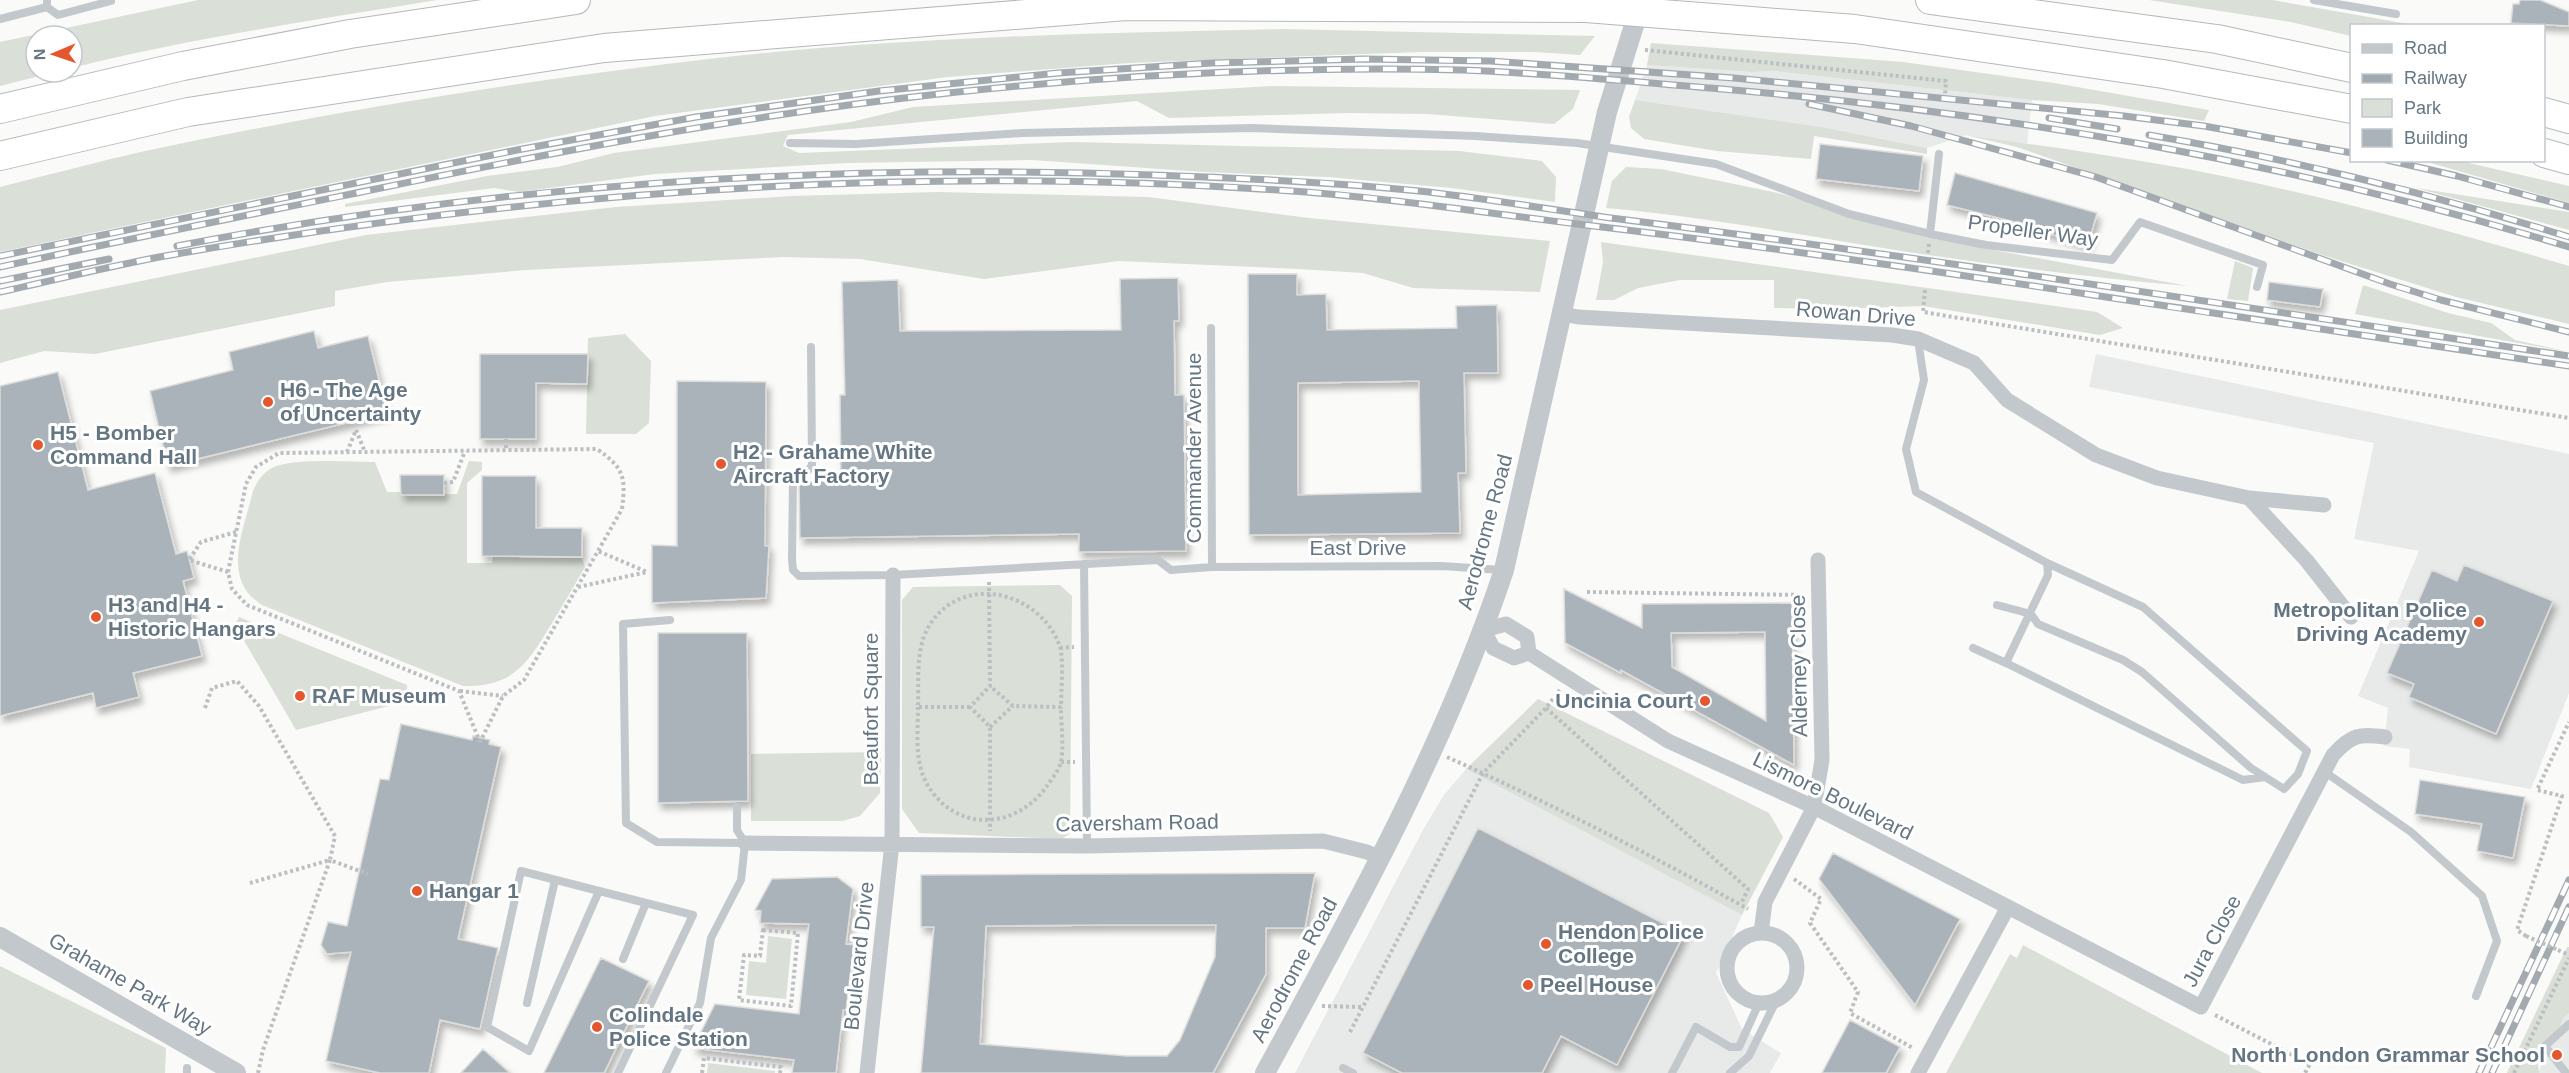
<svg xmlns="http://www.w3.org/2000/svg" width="2569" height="1073" font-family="Arial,sans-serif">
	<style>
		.built { fill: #e8e9e9 }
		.green { fill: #dadfd7 }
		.building { fill: #aab3b9; stroke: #dcdcda; stroke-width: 1.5; fill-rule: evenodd; filter: url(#shadow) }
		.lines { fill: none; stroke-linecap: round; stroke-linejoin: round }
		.motorway-casing { stroke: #b4b9bd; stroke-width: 30 }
		.path { stroke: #bbbfc2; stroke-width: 4; stroke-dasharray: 3 3; stroke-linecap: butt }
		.service { stroke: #c3c8cc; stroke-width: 8 }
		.minor { stroke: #c3c8cc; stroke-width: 15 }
		.tertiary { stroke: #c3c8cc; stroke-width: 20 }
		.motorway { stroke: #fff; stroke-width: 28 }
		.rail-casing { stroke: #a2aab0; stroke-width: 7 }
		.rail { stroke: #fff; stroke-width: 4.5; stroke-dasharray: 14; stroke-linecap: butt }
		.motorway-bridge-casing { stroke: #b4b9bd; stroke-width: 30; stroke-linecap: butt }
		.path-bridge { stroke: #bbbfc2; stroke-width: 4; stroke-dasharray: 3 3; stroke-linecap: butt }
		.motorway-bridge { stroke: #fff; stroke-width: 28 }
		.poi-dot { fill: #e4572e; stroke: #fff; stroke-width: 2 }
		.labels { text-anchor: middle; stroke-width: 6; stroke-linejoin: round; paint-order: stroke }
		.street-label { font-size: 21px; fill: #657683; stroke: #fff }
		.poi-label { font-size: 21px; font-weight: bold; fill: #657683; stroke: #fff; text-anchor: start }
	</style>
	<defs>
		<filter id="shadow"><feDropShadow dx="3.5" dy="6" stdDeviation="3" flood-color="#0004"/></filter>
	</defs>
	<rect width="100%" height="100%" fill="#fafaf8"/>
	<!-- built -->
	<path class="built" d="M1647 65 1752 72 1774 71 2032 100 2027 144 1966 135 1927 148 1822 127 1635 100Z
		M2096 354 2569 454V693L2531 789 2409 767 2410 749 2384 746 2388 708 2358 696 2419 551 2354 539 2374 443 2089 387Z
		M1466 769 1742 915 1716 973 1742 1029 1781 1053 1770 1073H1295L1424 828 1444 795Z
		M2569 1005V1073H2538L2553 1037Z"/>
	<!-- green -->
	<path class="green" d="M198 0H437C315 20 192 38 72 68V36H36V72H55L0 86V42Z
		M2149 0H2272L2414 25 2352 26 2351 36 2291 22Z
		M1282 29 1595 36 1580 55 1535 52H1421L1310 56 1129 63 948 77 655 116 0 252V187C48 175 97 162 145 151 334 111 525 80 717 58 904 37 1093 33 1282 29Z
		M1651 43 1903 62 2054 83 2209 110 2204 121 2098 104 2032 100 1774 71 1752 72 1647 65Z
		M1272 86 1580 90 1573 109 1554 124 1427 114 1347 113 1169 118 1137 101 788 135 783 146 799 153 1072 142 1459 151 1542 161 1556 177 1555 202 1452 188 1328 177 1204 172 1032 160 847 163 655 174 519 192 494 188 345 207V204L487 176 557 167 614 153 851 122 913 107Z
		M1635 100 1822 127 1927 148V154L1814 136 1811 159 1717 151 1644 139 1631 128 1629 117Z
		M1965 135C2030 144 2095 153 2159 164 2297 188 2434 226 2569 266V324L2456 297 2325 256 2017 147Z
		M2424 161H2460L2569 186V203Z
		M1626 167 1661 169 1778 193 1924 237 2188 286C2094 278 2001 266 1908 252 1807 236 1708 217 1606 208L1612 181Z
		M2416 188 2569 212V230Z
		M938 192 1148 197 1309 218 1550 241 1540 292 1413 288 1363 273 1299 269 1119 261 984 279 860 259 784 257 526 270 387 282 335 291V306L95 354 44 351 0 363V310L366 235 616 207 792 196Z
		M1601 242 2097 312 2123 328 2100 335 1923 306 1834 309 1774 308V280H1680L1638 288 1614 300H1596L1603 262Z
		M2235 261 2253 268 2248 301 2227 299Z
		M2363 285 2448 313 2491 323 2515 340 2569 352 2355 314Z
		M625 334 651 361 649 423 636 434H586L588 338Z
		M469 461 482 462V470L467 483V563H492L493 557 582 558 585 567C574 586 563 605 552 623 528 663 514 687 463 686L262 605C220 579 244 530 253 491 257 482 262 474 270 469 290 457 350 462 375 462L387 492H400L401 495 457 494Z
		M1060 585 1072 596 1070 833 1062 839 919 833 902 809V600L913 587Z
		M239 617 407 685 408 701 296 730 235 625Z
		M1538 699 1769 813 1783 837 1742 915 1466 769Z
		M881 752 880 793 860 816 842 821H751V754Z
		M768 936 792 939 786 999 746 995 749 961 766 963Z
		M2023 945 2262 1073H1946L2010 954 2017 958Z
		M2567 947H2569V1013L2563 1018 2556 1037 2538 1065 2539 1073H2507Z
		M0 966 166 1048 165 1073H0Z
		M708 1063 775 1071V1073H707Z"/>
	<!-- building -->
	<path class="building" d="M2520 0H2540L2569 12V26L2511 23 2513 4H2519Z
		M1820 144 1923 156 1919 191 1816 179Z
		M1955 173 2097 213 2088 245 2027 227V225L1947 205Z
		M1248 274H1297V295L1326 294 1327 330 1457 328 1456 306 1497 305 1498 373H1464L1466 473H1458L1460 533 1249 535ZM1419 381 1421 492 1298 495V383Z
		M1178 278 1179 321H1174L1175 395H1184L1186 551 1079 552V534L800 538 799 482 841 481 840 395H845L842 282 898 280 900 331 1121 330 1120 279Z
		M2269 282 2323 289 2320 307 2267 300Z
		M314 331 318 348 368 336 387 413 168 466 150 391 233 370 229 352Z
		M480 354H588L587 384 536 383V439H480Z
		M58 372 88 490 155 473 176 554 187 551 194 578 183 581 202 656 133 673 139 697 96 708 93 693 0 716V386Z
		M677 381 766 382 765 546H769L766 598 652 603V545L677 546Z
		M400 475H444V495H401Z
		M482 476H536V528H582V557L482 556Z
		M2464 565 2553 601 2496 734 2409 697 2414 684 2387 673 2432 570 2457 581Z
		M1564 589 1642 628V604L1792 603 1794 765 1621 670V673L1565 643ZM1765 632 1766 721 1672 667 1671 633Z
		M658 633H747L748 801 658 803Z
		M401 724 472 740 473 736 490 740 489 744 501 747 458 939 498 948 480 1029 440 1020 429 1073H380L326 1061 351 952 327 954 321 945 328 922 347 926 380 779 389 780Z
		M2420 780 2525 797 2513 858 2477 851 2482 824 2415 814Z
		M1478 828 1684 934 1617 1065 1561 1036 1542 1073H1402L1363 1053Z
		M1833 853 1960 919 1915 1005 1819 879Z
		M1315 873 1305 928H1266V974L1213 1073H921L934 927H921V875ZM1113 925H1216L1215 957 1180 1040 1167 1056H1127L980 1044 986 926Z
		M837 877 853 889 846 944 854 945 846 1010H843L836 1073H792L794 1060 693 1048 715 1004 799 1014 809 924 760 923 761 911 755 910 772 879Z
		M601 958 649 981 604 1073H544Z
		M1850 1020 1900 1047 1886 1073H1822Z
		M483 1049 510 1073H461Z"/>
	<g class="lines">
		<!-- motorway casing -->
		<g class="motorway-casing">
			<path id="motorway" d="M1930 0 2217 39 2352 68
				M1726 19 1855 29 2163 74 2352 109
				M0 109 183 66 350 34 576 0
				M2544 112 2569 119
				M2544 153 2569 160
				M0 156 188 112 604 48 1126 6 1586 8"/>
		</g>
		<!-- path -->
		<path class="path" d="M1645 50 1946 81 1945 95
			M1928 253 1929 244
			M1925 290 1923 312 2569 418
			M356 430 365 452
			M506 439V450
			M347 452 356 430
			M444 483 453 482 465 451
			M236 532 201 542 189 560 228 572 232 589 247 605 459 691 480 742
			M228 572 246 484 256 467 279 453 597 449C624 468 626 477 622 509L524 680 503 696 480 742
			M989 582 990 686 970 707 990 727V831
			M578 587 647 572 598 551
			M1587 592 1803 595
			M1060 648 1074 647
			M460 691 503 696
			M918 707C918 732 914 761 927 784 955 833 1016 830 1047 786 1052 779 1059 770 1061 762 1064 745 1061 724 1061 707
			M970 707H918C919 681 915 649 929 626 962 572 1041 591 1060 647 1064 661 1061 691 1061 707L1013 706 990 686
			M205 708 212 688 237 681 259 706 335 836 330 860 250 883
			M1546 708 1748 889 1741 904
			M990 727 1013 706
			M1447 757C1549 803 1650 854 1748 909
			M1061 762H1075
			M1794 879 1821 899 1810 923 1858 992 1850 1013 1913 1048
			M763 930 798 933 791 1006 739 1000 744 955 760 956Z
			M2526 936 2517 930 2562 796 2537 790 2569 722
			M2558 950 2569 955
			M1322 1006 1363 1007
			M2215 1015 2310 1064 2305 1073
			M1350 1032 1483 773 1546 708 1560 690
			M258 1073 263 1050 330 860 368 874
			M702 1073 704 1058 781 1067 780 1073
			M2514 1073 2569 958"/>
		<!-- service -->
		<path class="service" d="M2314 0 2396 14
			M47 7 58 15 111 1
			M0 19 47 7V0
			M790 143 856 144 1022 133 1252 128 1475 136 1577 143 1716 164 1849 214 1930 234 1986 245 2112 260 2140 222 2263 265 2257 287
			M1930 234 1939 154
			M1211 328 1212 567
			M1918 340 1924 380 1906 449 1916 492 2047 563 2048 575 2006 663 2243 780 2265 777
			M811 347 812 465 808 471 799 473 793 479 792 559 793 570 799 576 893 575 1158 560 1171 570 1212 567 1442 566 1502 570
			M1084 564 1087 846
			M1997 605 2031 614 2038 624 2123 660 2142 672 2251 768 2284 789 2298 774 2307 751 2143 607 2047 563
			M670 620 623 624 626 823 657 842 745 843
			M1973 648 2006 663
			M2325 772 2411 832 2482 896 2497 941 2476 996
			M599 891 529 1051 487 1027 521 871 693 915 618 1073
			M623 959 646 903
			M527 1003 555 880
			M187 1068V1073
			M1343 1068 1353 1073
			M666 1073 700 1003 711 938 741 880 745 843 737 830V807
			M1672 1073 1696 1027 1730 1047H1739L1759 1003
			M1730 1073 1749 1056 1777 999
			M2566 1073 2545 1046 2569 1024"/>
		<!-- minor -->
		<path class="minor" d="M1562 314 1578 317 1892 335 1918 339 1974 363 2007 400 2096 455 2157 478 2249 498 2324 505
			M2249 498 2307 561 2351 617
			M1529 653 1527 637 1506 624 1484 630 1493 648 1514 658 1529 653 1668 741 1814 807 2008 907 1918 1073
			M745 843 1087 846 1323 841 1367 852 1380 858
			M2008 907 2201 1007 2333 755C2352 734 2359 734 2385 737
			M1761 933 1765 902 1814 807 1822 760 1818 560
			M1727 968a35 35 0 1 1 70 0a35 35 0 1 1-70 0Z
			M867 1073 892 843 893 575"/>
		<!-- tertiary -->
		<path class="tertiary" d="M0 937 236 1073
			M1265 1073C1354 910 1445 747 1504 570L1607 112 1641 3"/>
		<!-- motorway -->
		<use href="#motorway" class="motorway"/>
		<!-- rail casing -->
		<g class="rail-casing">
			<path id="rail" d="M1809 104 1911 126 2096 177 2390 284 2441 300 2569 332
				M2049 118 2117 129
				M2149 135C2291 159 2432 194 2569 237
				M2387 160 2457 176 2569 207
				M177 246C496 184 829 163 1153 175 1241 178 1331 182 1419 191 1483 198 1547 209 1611 218 1931 258 2250 308 2569 356
				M0 256 517 150 696 117 879 91 968 82 1058 73 1212 63 1364 59 1490 61 1734 78 2124 116 2204 126 2352 153
				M0 267C124 240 248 215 371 190 559 151 748 115 939 94 1112 75 1287 66 1461 70 1548 73 1635 82 1722 89 2013 114 2290 162 2569 247
				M0 281 109 259
				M0 292C55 280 110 266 165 256 541 190 925 164 1306 192 1397 199 1486 213 1577 224 1754 245 1930 270 2106 297 2260 321 2415 342 2569 366
				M2479 1073 2569 880
				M2492 1073 2569 907"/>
		</g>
		<!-- rail -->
		<use href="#rail" class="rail"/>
		<!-- motorway-bridge casing -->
		<g class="motorway-bridge-casing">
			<path id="motorway-bridge" d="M1586 8 1726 19"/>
		</g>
		<!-- path-bridge -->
		<path class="path-bridge" d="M2526 936 2558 950"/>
		<!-- motorway-bridge -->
		<use href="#motorway-bridge" class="motorway-bridge"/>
	</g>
	<!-- markers -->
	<g class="poi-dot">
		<circle cx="268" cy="402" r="6"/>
		<circle cx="38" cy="445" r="6"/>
		<circle cx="721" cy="464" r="6"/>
		<circle cx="96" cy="617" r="6"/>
		<circle cx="2479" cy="622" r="6"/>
		<circle cx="300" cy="696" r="6"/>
		<circle cx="1705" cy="701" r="6"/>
		<circle cx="417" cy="891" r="6"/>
		<circle cx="1546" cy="944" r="6"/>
		<circle cx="1528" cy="985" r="6"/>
		<circle cx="597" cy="1027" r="6"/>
		<circle cx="2557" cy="1055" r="6"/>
	</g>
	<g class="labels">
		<!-- street labels -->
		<g class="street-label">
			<text transform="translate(2033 231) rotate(8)" y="7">Propeller Way</text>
			<text transform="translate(1856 314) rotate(5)" y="7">Rowan Drive</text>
			<text transform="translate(1194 448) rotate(-90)" y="7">Commander Avenue</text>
			<text transform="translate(1485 532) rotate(-75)" y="7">Aerodrome Road</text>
			<text x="1358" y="555">East Drive</text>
			<text transform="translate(1799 666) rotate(-91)" y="7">Alderney Close</text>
			<text transform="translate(871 709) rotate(-90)" y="7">Beaufort Square</text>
			<text transform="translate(1833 796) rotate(26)" y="7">Lismore Boulevard</text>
			<text transform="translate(1137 823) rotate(-1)" y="7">Caversham Road</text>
			<text transform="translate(2212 941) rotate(-62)" y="7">Jura Close</text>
			<text transform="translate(859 956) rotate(-84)" y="7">Boulevard Drive</text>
			<text transform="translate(1294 970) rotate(-62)" y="7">Aerodrome Road</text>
			<text transform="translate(130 984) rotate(30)" y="7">Grahame Park Way</text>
		</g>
		<!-- poi labels -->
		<g class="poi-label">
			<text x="280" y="397">H6 - The Age<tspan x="280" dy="24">of Uncertainty</tspan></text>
			<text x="50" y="440">H5 - Bomber<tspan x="50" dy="24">Command Hall</tspan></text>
			<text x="733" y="459">H2 - Grahame White<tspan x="733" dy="24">Aircraft Factory</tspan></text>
			<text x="108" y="612">H3 and H4 -<tspan x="108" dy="24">Historic Hangars</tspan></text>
			<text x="2467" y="617" text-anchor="end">Metropolitan Police<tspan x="2467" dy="24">Driving Academy</tspan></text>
			<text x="312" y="703">RAF Museum</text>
			<text x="1693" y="708" text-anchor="end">Uncinia Court</text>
			<text x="429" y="898">Hangar 1</text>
			<text x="1558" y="939">Hendon Police<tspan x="1558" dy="24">College</tspan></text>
			<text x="1540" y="992">Peel House</text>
			<text x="609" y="1022">Colindale<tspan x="609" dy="24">Police Station</tspan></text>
			<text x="2545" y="1062" text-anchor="end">North London Grammar School</text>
		</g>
	</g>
	<!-- legend -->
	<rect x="2350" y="24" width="195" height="138" fill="#ffffff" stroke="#c1c8cd" stroke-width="1.5"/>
	<rect x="2362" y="44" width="30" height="9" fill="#c3c8cc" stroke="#c1c8cd" stroke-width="1.5"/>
	<text x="2404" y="54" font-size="18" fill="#657683">Road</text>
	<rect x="2362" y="74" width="30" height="9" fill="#a2aab0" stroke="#c1c8cd" stroke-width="1.5"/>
	<text x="2404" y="84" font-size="18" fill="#657683">Railway</text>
	<rect x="2362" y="99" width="30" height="18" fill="#dadfd7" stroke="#c1c8cd" stroke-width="1.5"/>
	<text x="2404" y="114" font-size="18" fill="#657683">Park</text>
	<rect x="2362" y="129" width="30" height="18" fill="#aab3b9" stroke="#c1c8cd" stroke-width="1.5"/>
	<text x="2404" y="144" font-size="18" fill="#657683">Building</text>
	<!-- north arrow -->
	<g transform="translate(54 54) rotate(268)"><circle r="28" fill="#ffffff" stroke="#c1c8cd" stroke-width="1.5"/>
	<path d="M0-4.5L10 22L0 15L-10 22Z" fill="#e4572e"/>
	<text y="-9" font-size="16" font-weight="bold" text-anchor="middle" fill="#657683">N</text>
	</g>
</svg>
